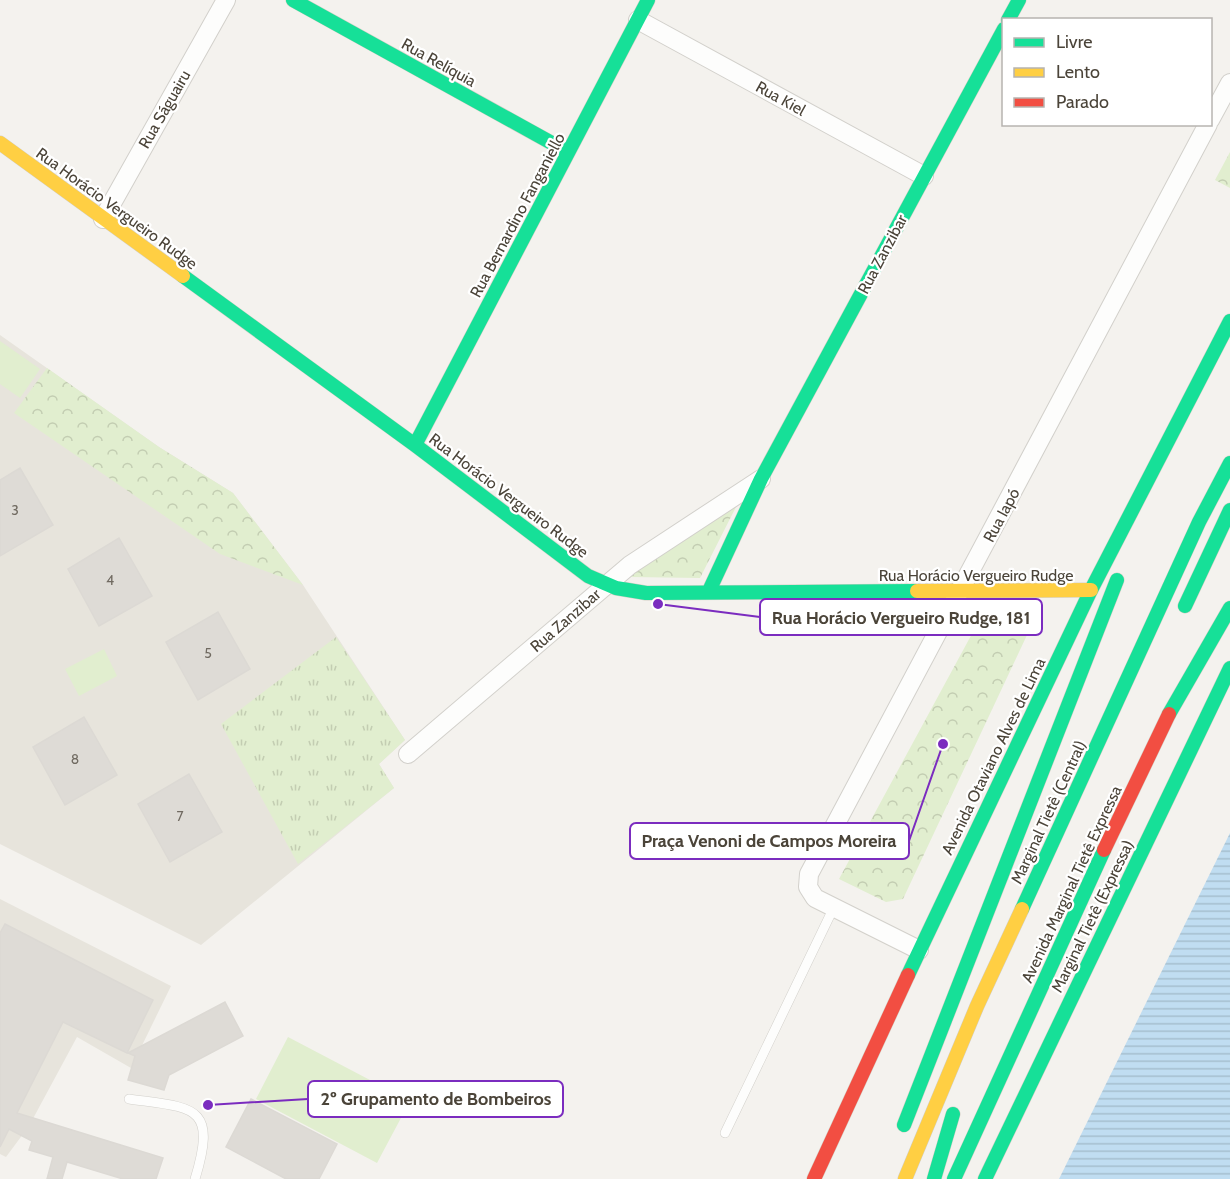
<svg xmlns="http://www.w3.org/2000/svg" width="1230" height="1179" font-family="Cabin,sans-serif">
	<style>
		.residential { fill: #e7e4dc }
		.grass { fill: url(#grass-tufts) }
		.park { fill: url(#park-crowns) }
		.garden { fill: #e1eecf }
		.water { fill: url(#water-rules) }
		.building { fill: #dedbd6; stroke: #dcd9d4; stroke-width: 1.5 }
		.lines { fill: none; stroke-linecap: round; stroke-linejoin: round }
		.lane-casing { stroke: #d2d0cb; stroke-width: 10 }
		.street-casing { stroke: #d2d0cb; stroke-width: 20 }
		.fast-casing { stroke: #d3cfc5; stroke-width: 15 }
		.slow-casing { stroke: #d3cfc5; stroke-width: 15 }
		.jam-casing { stroke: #d3cfc5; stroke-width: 15 }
		.lane { stroke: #fdfdfc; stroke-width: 9 }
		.street { stroke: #fdfdfc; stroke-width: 18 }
		.fast { stroke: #16e098; stroke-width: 14 }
		.slow { stroke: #ffcf43; stroke-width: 14 }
		.jam { stroke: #f24e42; stroke-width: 14 }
		.labels { text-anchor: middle; stroke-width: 4.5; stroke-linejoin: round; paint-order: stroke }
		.number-label { font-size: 14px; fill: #706a61 }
		.street-label { font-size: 16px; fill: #4b4439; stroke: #fff }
		.leader { fill: none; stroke: #7b2cbf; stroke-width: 2 }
		.callout-dot { fill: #7b2cbf; stroke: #fff; stroke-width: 2 }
		.callout { fill: #fff; stroke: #7b2cbf; stroke-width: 2 }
		.callout-label { font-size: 18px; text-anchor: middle; font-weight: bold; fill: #4b4439 }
	</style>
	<defs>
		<pattern id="grass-tufts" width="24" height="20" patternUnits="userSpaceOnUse" patternTransform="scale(1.5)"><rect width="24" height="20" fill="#e1eecf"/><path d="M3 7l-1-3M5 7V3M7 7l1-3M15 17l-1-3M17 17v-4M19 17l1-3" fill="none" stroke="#c3cdb2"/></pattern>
		<pattern id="park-crowns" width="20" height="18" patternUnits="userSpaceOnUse" patternTransform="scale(1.5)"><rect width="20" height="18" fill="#e1eecf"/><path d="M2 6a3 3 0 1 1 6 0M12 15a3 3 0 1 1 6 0" fill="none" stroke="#c3cdb2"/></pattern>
		<pattern id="water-rules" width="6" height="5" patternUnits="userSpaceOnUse" patternTransform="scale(1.5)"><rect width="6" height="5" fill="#c0ddf1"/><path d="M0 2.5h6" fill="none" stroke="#a6bfcf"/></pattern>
	</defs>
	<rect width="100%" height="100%" fill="#f4f2ee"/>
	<!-- residential -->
	<path class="residential" d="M0 335 159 447 233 493 303 585 405 740 379 764 394 788 201 945 0 844Z
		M0 899 171 986 131 1068 77 1037 29 1126 6 1157 0 1154Z"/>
	<!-- grass -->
	<path class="grass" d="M336 637 405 740 379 764 394 788 298 864 221 724Z"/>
	<!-- park -->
	<path class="park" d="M1230 152V188L1215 180Z
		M47 368 159 447 233 493 303 585 220 554 14 413Z
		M738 503 700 578 630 577 685 532Z
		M1035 618 903 899 886 902 839 879 980 619Z"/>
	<!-- garden -->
	<path class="garden" d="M0 341 40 369 20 398 0 384Z
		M104 649 117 676 79 696 65 669Z
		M288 1037 410 1101 377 1163 256 1099Z"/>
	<!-- water -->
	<path class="water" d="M1230 833V1179H1059Z"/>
	<!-- building -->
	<path class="building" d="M20 468 53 525 0 556V480Z
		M119 538 152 596 99 626 68 569Z
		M218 612 250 669 198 700 166 642Z
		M84 717 117 775 65 805 33 747Z
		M189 774 222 832 170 862 138 804Z
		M5 924 153 1000 127 1053 63 1022 17 1113 163 1158 156 1179H123L67 1162 62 1179H47L53 1157 29 1150 32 1141 9 1129 0 1147V933Z
		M225 1002 243 1036 169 1075 164 1090 128 1080 135 1056 128 1053Z
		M251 1099 337 1144 319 1179H286L226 1147Z"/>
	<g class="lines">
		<!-- lane casing -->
		<g class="lane-casing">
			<path id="lane" d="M129 1099C193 1108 218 1104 195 1179
				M725 1133 834 907"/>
		</g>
		<!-- street casing -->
		<g class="street-casing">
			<path id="street" d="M638 20 924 176
				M1210 120 1230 83
				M103 219 226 0
				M408 754 630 565 761 479
				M919 950 815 898 808 887 809 874 1208 124"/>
		</g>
		<!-- fast casing -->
		<g class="fast-casing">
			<path id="fast" d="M293 0 568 152
				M1008 20 1019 0
				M183 276 415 445 588 576 616 588 646 593 917 591
				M415 445 648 0
				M709 591 761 479 1004 29
				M1185 606 1230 510
				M1169 714 1230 608
				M1022 909 1199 522 1230 463
				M908 975 1091 590 1230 321
				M904 1125 1117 580
				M934 1179 953 1114
				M954 1179 1104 850
				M985 1179 1230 668"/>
		</g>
		<!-- slow casing -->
		<g class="slow-casing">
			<path id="slow" d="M0 143 183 276
				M917 591 1091 590
				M905 1179 977 1006 1022 909"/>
		</g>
		<!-- jam casing -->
		<g class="jam-casing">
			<path id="jam" d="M1104 850 1169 714
				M814 1179 908 975"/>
		</g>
		<!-- lane -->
		<use href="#lane" class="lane"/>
		<!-- street -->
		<use href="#street" class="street"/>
		<!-- fast -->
		<use href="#fast" class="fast"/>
		<!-- slow -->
		<use href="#slow" class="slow"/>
		<!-- jam -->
		<use href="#jam" class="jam"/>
	</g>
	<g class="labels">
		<!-- number labels -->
		<g class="number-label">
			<text x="15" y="515">3</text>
			<text x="110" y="585">4</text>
			<text x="208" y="658">5</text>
			<text x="75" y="764">8</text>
			<text x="180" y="821">7</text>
		</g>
		<!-- street labels -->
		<g class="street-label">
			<text transform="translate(439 62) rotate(29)" y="6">Rua Relíquia</text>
			<text transform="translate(781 98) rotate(29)" y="6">Rua Kiel</text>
			<text transform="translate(164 109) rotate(-60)" y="6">Rua Ságuairu</text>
			<text transform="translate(117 208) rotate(36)" y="6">Rua Horácio Vergueiro Rudge</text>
			<text transform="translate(517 215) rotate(-62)" y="6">Rua Bernardino Fanganiello</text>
			<text transform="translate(882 254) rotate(-62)" y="6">Rua Zanzibar</text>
			<text transform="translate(509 495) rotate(37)" y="6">Rua Horácio Vergueiro Rudge</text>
			<text transform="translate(1001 515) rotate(-62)" y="6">Rua Iapó</text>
			<text x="976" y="581">Rua Horácio Vergueiro Rudge</text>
			<text transform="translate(565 620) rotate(-41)" y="6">Rua Zanzibar</text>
			<text transform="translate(993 756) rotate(-64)" y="6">Avenida Otaviano Alves de Lima</text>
			<text transform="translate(1048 812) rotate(-65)" y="6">Marginal Tietê (Central)</text>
			<text transform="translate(1071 884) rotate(-65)" y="6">Avenida Marginal Tietê Expressa</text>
			<text transform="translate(1092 916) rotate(-64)" y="6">Marginal Tietê (Expressa)</text>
		</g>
	</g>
	<!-- callouts -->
	<path class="leader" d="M658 604L760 617M943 744L909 841M208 1105L308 1099"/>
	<g class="callout-dot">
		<circle cx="658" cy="604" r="6"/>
		<circle cx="943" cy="744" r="6"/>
		<circle cx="208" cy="1105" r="6"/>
	</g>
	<g class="callout">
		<rect x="760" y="599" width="282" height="36" rx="6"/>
		<rect x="630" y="823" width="279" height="36" rx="6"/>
		<rect x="308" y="1081" width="255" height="36" rx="6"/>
	</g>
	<g class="callout-label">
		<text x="901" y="624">Rua Horácio Vergueiro Rudge, 181</text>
		<text x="769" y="847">Praça Venoni de Campos Moreira</text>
		<text x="436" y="1105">2º Grupamento de Bombeiros</text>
	</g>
	<!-- legend -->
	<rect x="1002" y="18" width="210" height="108" fill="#ffffff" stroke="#b7b4b0" stroke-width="1.5"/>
	<rect x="1014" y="38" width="30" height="9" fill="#16e098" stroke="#b7b4b0" stroke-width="1.5"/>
	<text x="1056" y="48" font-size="18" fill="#4b4439">Livre</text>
	<rect x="1014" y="68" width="30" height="9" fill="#ffcf43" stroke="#b7b4b0" stroke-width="1.5"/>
	<text x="1056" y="78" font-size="18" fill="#4b4439">Lento</text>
	<rect x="1014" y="98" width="30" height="9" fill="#f24e42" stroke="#b7b4b0" stroke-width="1.5"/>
	<text x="1056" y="108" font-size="18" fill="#4b4439">Parado</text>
</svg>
